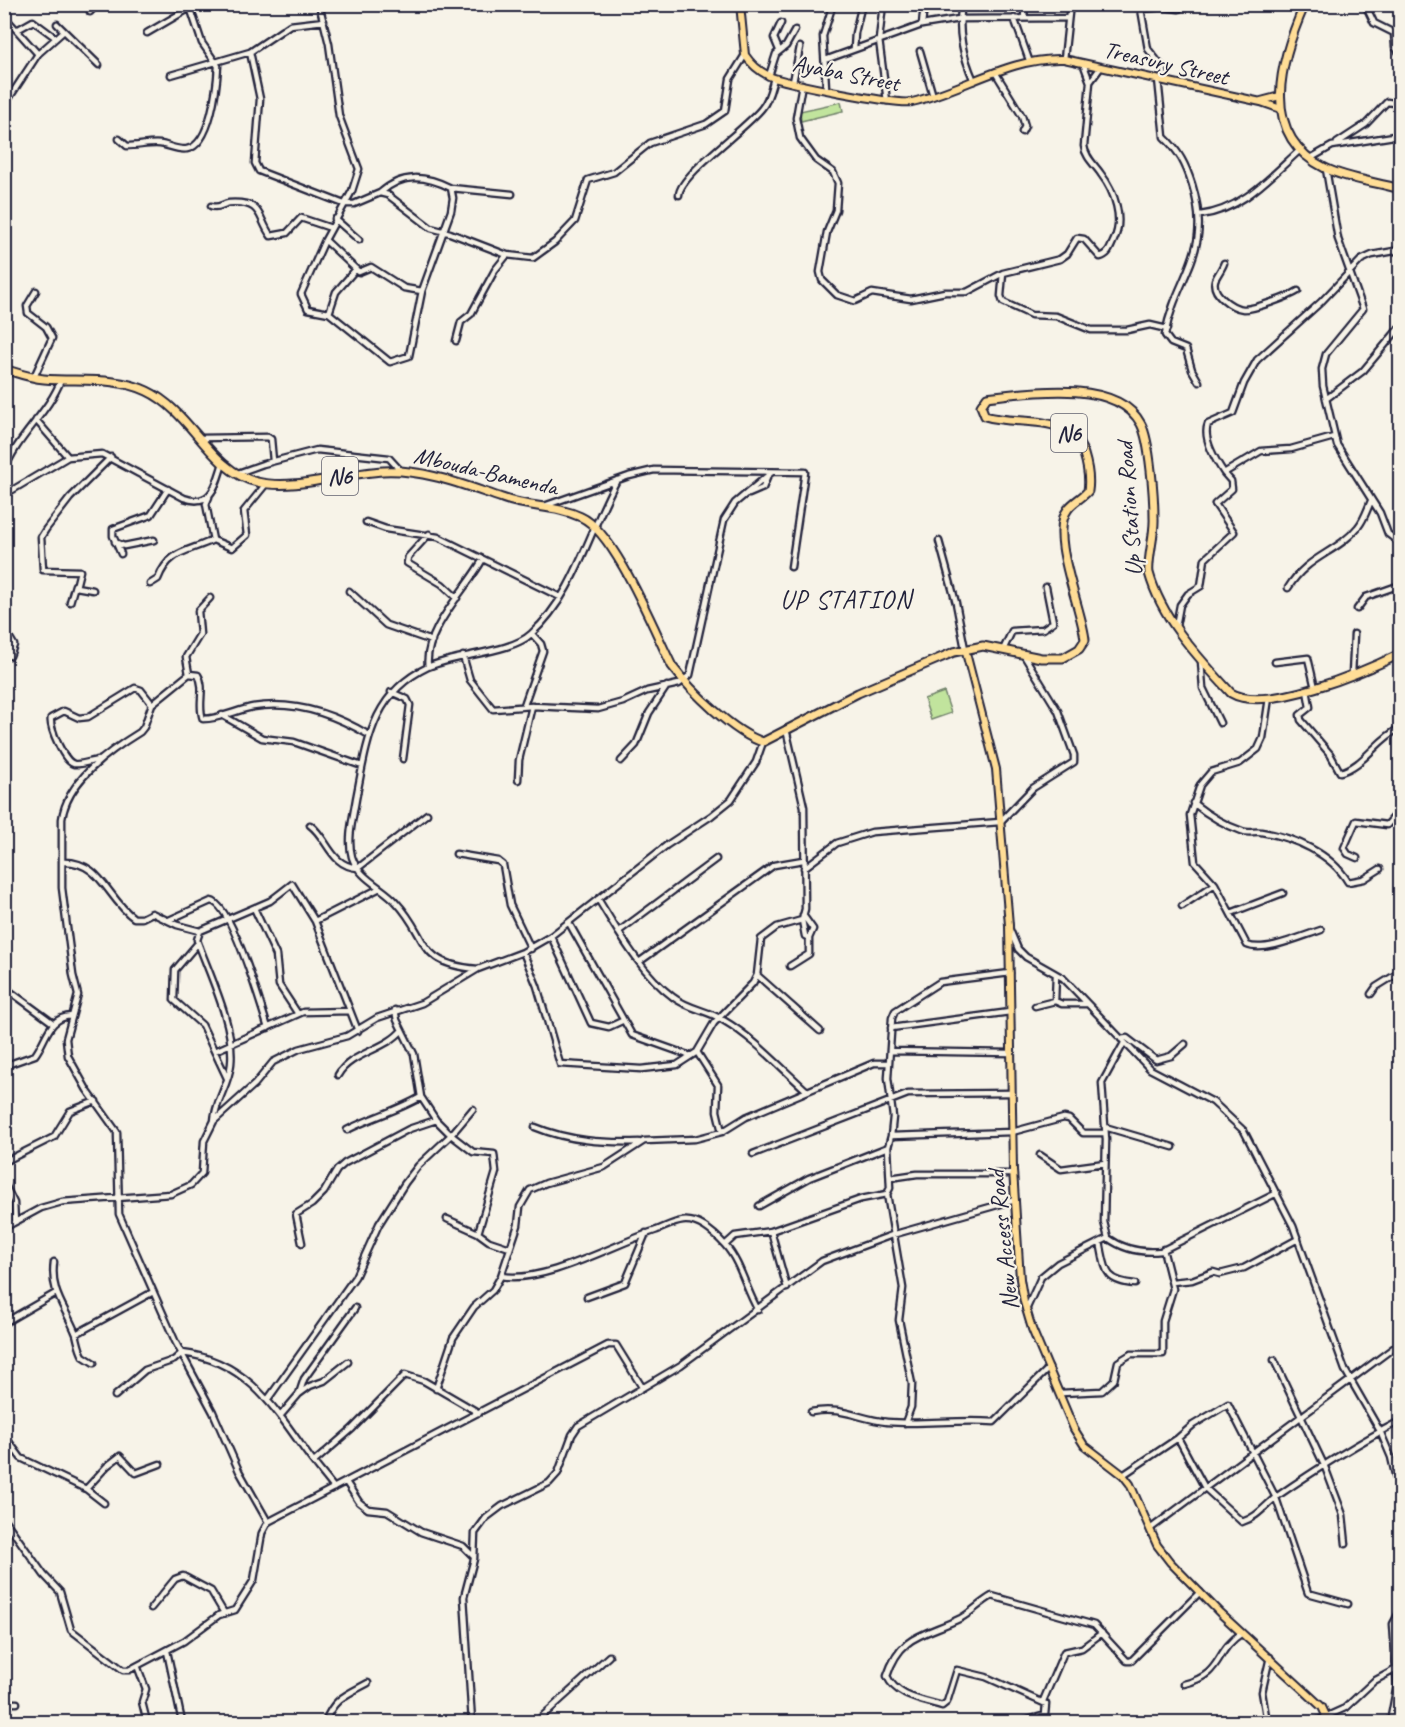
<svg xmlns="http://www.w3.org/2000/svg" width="1405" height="1727" font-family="Caveat,sans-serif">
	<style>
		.pitch { fill: #c1e49d; stroke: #72836c; stroke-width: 1.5 }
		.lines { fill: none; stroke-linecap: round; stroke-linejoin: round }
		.minor-casing { stroke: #22223b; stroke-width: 9 }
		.major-casing { stroke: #22223b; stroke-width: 10 }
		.highway-casing { stroke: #22223b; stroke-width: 11 }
		.minor { stroke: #f7f3e8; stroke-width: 4.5 }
		.major { stroke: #ffdd96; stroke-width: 6 }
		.highway { stroke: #ffdd96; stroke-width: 7 }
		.labels { text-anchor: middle; stroke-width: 4.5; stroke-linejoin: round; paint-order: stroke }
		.shield { fill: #f7f3e8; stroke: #62616f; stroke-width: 1.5 }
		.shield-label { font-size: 22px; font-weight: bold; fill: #22223b }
		.street-label { font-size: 24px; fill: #22223b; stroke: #f7f3e8 }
		.neighbourhood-label { font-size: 26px; letter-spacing: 1.5px; fill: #22223b; stroke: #f7f3e8 }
	</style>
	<rect width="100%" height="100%" fill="#f7f3e8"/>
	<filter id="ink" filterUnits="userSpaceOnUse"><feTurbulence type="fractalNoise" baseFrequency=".0167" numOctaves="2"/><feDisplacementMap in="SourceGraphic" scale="12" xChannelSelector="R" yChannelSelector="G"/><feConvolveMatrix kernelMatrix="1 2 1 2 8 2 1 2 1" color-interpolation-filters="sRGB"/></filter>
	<g filter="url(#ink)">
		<!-- pitch -->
		<path class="pitch" d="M841 102 843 111 801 121 800 111Z
			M944 692 951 713 931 720 924 699Z"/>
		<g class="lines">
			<!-- minor casing -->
			<g class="minor-casing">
				<path id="minor" d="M319 4 329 44 339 116 359 169 352 191 325 240 301 294 308 309 329 313 390 362 409 356 422 291 451 211 453 198 451 188C425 175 402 173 380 193
					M883 4 879 40 887 101
					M962 4C957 32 963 56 974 81
					M1128 4 1141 9 1148 49 1163 68 1166 81
					M1365 4 1374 23 1394 33 1395 47 1400 54
					M1164 7 1179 9
					M1141 9 1164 7 1165 4
					M90 12 97 4
					M4 16 38 54
					M1024 17 1025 4
					M1014 18 1029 60
					M57 24 99 65
					M922 25 924 4
					M17 30 33 21 56 38
					M147 33 190 8
					M854 49 855 33 862 4
					M779 50 774 38 781 23
					M920 51 933 96
					M250 52 260 99 255 163 259 171 344 204H354L380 193 388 195 431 228 450 233 507 255 533 258 555 242 575 221 588 180 614 172 650 143 706 124 725 111 730 79 745 55
					M1064 59 1070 4
					M825 60 922 25 959 19 1068 18
					M1083 63 1090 82
					M995 72 1022 116 1025 126 1022 132
					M171 75 250 52 290 25 324 21
					M769 76 776 54 786 46 795 30
					M1158 79 1164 137C1179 151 1186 165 1192 184 1214 254 1176 274 1165 335L1171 343 1186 349 1192 370 1199 382
					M793 82 800 47
					M802 84 796 118 800 138 816 160 833 172 838 183 836 210 827 232 820 272 822 280 837 295 855 301 872 293 911 299 945 292H967L1003 273 1060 259 1067 254 1077 238 1084 239 1100 257C1109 255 1110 248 1114 240 1124 219 1115 192 1101 174 1095 165 1085 157 1084 146L1090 82 1101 67
					M826 88 823 36 833 4
					M4 106 38 54 64 31
					M119 139 127 146C138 146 149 143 160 144 168 145 179 151 187 149 211 145 217 85 218 66L202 43 189 4
					M1337 143 1366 124 1387 102 1400 104
					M1311 158 1332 146 1400 135
					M1326 169 1338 239 1363 309 1326 354 1322 369 1323 386 1337 445 1380 513 1388 534 1400 543
					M451 188 512 194
					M679 195C679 175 747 128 762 108 769 100 771 88 774 78
					M211 206C218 209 222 204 229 203 264 201 257 217 271 236L287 233 301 218 331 228
					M1200 215C1242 210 1270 177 1300 150
					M335 219 359 240
					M325 240 359 272 371 267 404 288 422 291
					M1224 263C1222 269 1217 275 1215 280 1211 294 1232 308 1243 309 1252 310 1289 297 1298 291
					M1003 273 1001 296 1003 302 1031 315 1056 316 1091 330H1127L1150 325 1167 329
					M329 313 336 292 356 269
					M456 341 461 322 471 314 495 270 507 255
					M34 377 52 338 46 327 28 313 27 306 36 291
					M1326 399 1363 371 1400 327
					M36 420 68 457
					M1334 437 1291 449 1261 451 1224 473C1216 461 1202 438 1208 424L1233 413 1244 383 1257 360 1321 302 1361 260 1372 255 1400 250
					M201 438 268 437 271 439 273 461
					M4 472C16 437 48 414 61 380
					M238 473 263 464 317 450 389 458 400 470
					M749 494 763 488 767 478
					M4 495 68 457 102 454 184 498C212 508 216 485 223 463
					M544 506 629 476 654 470 805 472 791 567
					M366 522 386 529 438 537 560 597
					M429 534 408 557 407 563 442 584 457 598
					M213 540 232 548 247 535 244 511 266 484
					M939 541 956 603 965 649
					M115 542 124 546 154 540
					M121 554 113 536V529L151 515 168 489
					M150 584 158 579C169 550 188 552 213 540L206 504 209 497
					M4 585V600
					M1288 588C1308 555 1336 554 1358 527 1364 520 1367 510 1371 501
					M93 590 76 587 80 571 43 570 41 537 46 529 70 498 111 457
					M349 591 386 625 432 641
					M70 602 75 585
					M1357 609 1366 597 1400 585
					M1176 626 1180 605 1188 594 1201 586 1205 559 1234 532 1215 504 1232 489 1231 481 1224 473
					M4 628 14 645 10 656
					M1003 650 1012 631 1043 629 1053 622 1046 587
					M463 656 470 680 493 709 532 706
					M1201 661 1203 688 1220 723
					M1275 662 1308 658 1315 688
					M428 667C423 631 466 590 483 559
					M189 674 186 657 200 634 198 611 210 598
					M1352 674 1354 634
					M1307 690 1310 707 1300 715 1301 720 1330 754 1340 772C1363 767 1377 739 1400 728
					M391 692 407 699 410 705 403 759
					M1269 698 1263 738 1258 749 1240 763 1211 772 1200 785 1190 815 1195 862 1215 884 1247 945C1264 953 1302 936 1321 930
					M524 705 543 651 541 644 532 634
					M222 715 262 738 294 742 362 766
					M786 729 804 807 805 909 802 920 805 936 809 938 813 929 803 915
					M98 760C91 761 81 765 74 764 64 762 49 727 51 718L64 711 79 718 88 717 135 688 141 690 152 704
					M621 761 636 745 649 713 667 686
					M518 780 519 760 532 706 598 709 623 702 647 691 679 684 690 675 724 520 735 503 772 472
					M1193 803C1207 814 1224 825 1242 831 1248 834 1254 831 1261 832 1293 837 1331 853 1348 882L1364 879 1380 869
					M310 825C328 838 330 866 358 868L427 814
					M456 854 498 861 503 865 510 905 531 949
					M1357 858 1348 854 1344 848 1356 821 1387 825 1400 810
					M62 862C101 860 107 899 134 918H142L152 913 177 925 200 931
					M804 868 837 843 872 832 1000 822 1033 788 1074 762V755L1058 711 1023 654
					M598 899C619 933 641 973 673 997 688 1009 707 1010 723 1020 754 1038 780 1067 807 1091
					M1182 906 1215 884
					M254 908 276 955 279 985 298 1014
					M1231 913 1283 893
					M169 920 211 901C231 903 261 1006 268 1028
					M315 921 378 889
					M569 923 632 1035 691 1056
					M1010 930 1018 949 1026 957 1063 978 1150 1069 1213 1102 1244 1131 1293 1226 1345 1370 1380 1431 1391 1457 1400 1496
					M618 932 716 859
					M551 936 591 1023 609 1027 622 1021
					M198 943 175 970 174 1000 202 1025 227 1078
					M523 952 537 986 560 1064 641 1069 677 1065 697 1052 714 1023 753 983 757 975 761 939 777 927 802 920
					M639 962 774 865 803 860
					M790 966 809 954V938
					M478 969C415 964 430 938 396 902 383 887 359 879 352 857 347 839 353 818 356 799 367 744 371 694 428 667 456 654 511 653 531 634 575 595 589 530 617 480
					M1010 973 940 982 895 1011 892 1018 888 1078 893 1117 891 1136 1012 1132 1064 1118 1069 1119 1083 1133H1105
					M1056 974 1055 1001 1062 1004H1087
					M757 975 820 1031
					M4 987 53 1023
					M1371 994 1376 987 1400 972
					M1035 1006 1055 1001
					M891 1028 1010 1012
					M1121 1039 1127 1038 1156 1060 1171 1056 1185 1044
					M1124 1043 1102 1083 1106 1140 1104 1222 1108 1238C1123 1249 1142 1253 1161 1251L1277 1193
					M215 1051 303 1012 350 1011
					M890 1051 1010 1053
					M697 1052 718 1085 717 1111 722 1132
					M4 1066 35 1055C47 1039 48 1017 72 1016
					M338 1075C350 1053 386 1050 402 1030
					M473 1109 451 1135 473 1152 494 1154 496 1172 478 1233 489 1241 510 1248
					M214 1121C215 1101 229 1085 231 1064 235 1026 210 976 197 940L200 931 270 901 292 884 315 921 358 1031
					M535 1127C569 1141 603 1143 639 1142
					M1105 1127 1173 1147
					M347 1130C372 1117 397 1111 421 1097
					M753 1154 908 1094 1011 1093
					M1040 1155 1061 1169 1105 1163
					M4 1162 54 1137 70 1111 96 1101
					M890 1178 917 1174H1013
					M4 1183 14 1203 15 1222
					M887 1194 903 1288 899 1320 912 1384 911 1407 905 1423
					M759 1206 809 1178 888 1147
					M447 1219 478 1233
					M4 1228 41 1208 62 1202 171 1194 191 1185 202 1173 204 1141 214 1121 255 1084 273 1062 299 1049 347 1036 377 1018 422 1003 478 969 523 952 551 936 667 845 711 816 731 800 756 762 763 742
					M771 1231 787 1288
					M1100 1242C1106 1269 1103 1281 1135 1284
					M302 1243 296 1214 312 1204 324 1192 337 1170 345 1163 409 1129 436 1120
					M725 1245 735 1236 771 1231 861 1199 887 1194 890 1188 888 1147 891 1136
					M54 1262C50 1293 65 1306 76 1334 78 1341 79 1349 83 1356L94 1363
					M501 1276C545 1284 614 1244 657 1230 665 1227 674 1222 683 1221 699 1219 715 1234 725 1245 741 1263 746 1290 758 1310
					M1172 1282 1192 1280 1213 1272 1220 1274 1244 1268 1298 1239
					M587 1297 625 1283 646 1233
					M1026 1310 1041 1277 1058 1263 1108 1238
					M4 1323 56 1293
					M76 1334 153 1292
					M1274 1360 1325 1467 1343 1515 1346 1544
					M436 1389 453 1338 474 1307 493 1290 501 1276 518 1225 520 1207 530 1190 546 1183 604 1167 644 1141 695 1139 722 1132 746 1117 874 1063H889
					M1061 1393 1102 1391 1114 1380 1118 1362 1131 1354H1163V1321L1173 1289 1163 1249
					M299 1394 304 1379 355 1308
					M115 1396 145 1370 174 1360 182 1353C244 1360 273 1405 306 1452 315 1465 325 1476 334 1488
					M268 1399 355 1277 379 1224 405 1183 418 1166 451 1135 436 1120 421 1097 414 1054 397 1020 395 1010
					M811 1412C842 1406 858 1419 887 1422 923 1425 958 1419 994 1422L1049 1368
					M281 1415 299 1394 310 1386 324 1381 348 1362
					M4 1435 21 1458 86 1489 104 1503
					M1178 1438 1205 1488 1242 1522C1256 1518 1265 1506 1276 1497 1315 1470 1358 1443 1400 1421
					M314 1462 352 1429 405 1375 424 1381 479 1413
					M1123 1475 1178 1438 1193 1425 1228 1404 1276 1498 1308 1593 1348 1604
					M346 1482 359 1502 368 1509 387 1511 421 1532 463 1546 473 1556
					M86 1489 107 1466 120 1456 136 1473 160 1464
					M4 1519 44 1575 60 1592 71 1630 123 1670H129L184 1641 219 1615 235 1610 254 1580 262 1533 268 1522 608 1345H616L642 1387
					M268 1522 239 1471 213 1412 176 1343 119 1214 117 1132 87 1090 68 1056 66 1039 78 995 73 975 62 888V819C67 781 109 751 140 732L144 727 152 704 189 674 198 675C206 688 197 705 203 719 220 719 237 710 253 707 295 700 334 714 369 735
					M1150 1529 1400 1343
					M151 1608 175 1579 183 1576 211 1591 224 1613
					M167 1651 182 1722
					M138 1668 146 1689 142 1702 147 1722
					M1184 1684C1224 1674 1213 1652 1242 1633
					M1043 1701 1064 1652 1082 1648 1102 1633
					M4 1703H17
					M325 1722C334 1698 346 1695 368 1683
					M472 1722 464 1597 474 1559 475 1533 486 1518 502 1506 549 1483 558 1473 572 1435 578 1426 681 1365 822 1261 892 1235 1015 1200
					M536 1722 609 1656
					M1021 1722 1045 1715 1046 1704 986 1677 957 1670 947 1702 942 1706C923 1700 896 1697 887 1676 901 1633 925 1636 961 1618 972 1612 981 1602 992 1596L1094 1625 1127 1661H1131L1200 1592
					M1267 1722 1262 1692 1270 1657
					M1314 1722 1345 1708 1374 1681 1400 1667
					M1390 1722 1397 1685 1393 1624 1400 1611"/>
			</g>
			<!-- major casing -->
			<g class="major-casing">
				<path id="major" d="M740 4 745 55C751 64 759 71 769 76 784 83 897 105 912 102 964 90 1009 57 1064 59L1261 102 1281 109
					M1261 101 1280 96
					M965 649 996 769 1009 925 1013 1170 1020 1279 1024 1302 1032 1329 1074 1429 1084 1445 1123 1475 1130 1484 1157 1545 1170 1562 1220 1613 1322 1707 1329 1722"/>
			</g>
			<!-- highway casing -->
			<g class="highway-casing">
				<path id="highway" d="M1305 4C1281 58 1257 134 1325 168 1347 179 1376 182 1400 189
					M4 369C17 373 31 378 44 379 77 382 116 376 147 391 192 412 210 471 257 482 295 491 344 473 383 471 425 469 463 485 502 498 528 508 556 505 581 517 615 532 654 630 672 666 691 691 734 733 763 742L858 693 954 652 983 646 1041 658H1063L1079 649 1085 640C1083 611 1048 534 1068 509 1073 502 1082 498 1088 491 1090 478 1088 467 1084 454 1067 410 1020 427 985 416L981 406 987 397C1029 392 1117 378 1141 424 1150 441 1154 497 1154 518 1155 534 1147 561 1149 573 1162 620 1199 658 1231 693 1266 714 1365 671 1400 654"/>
			</g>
			<!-- minor -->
			<use href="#minor" class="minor"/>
			<!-- major -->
			<use href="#major" class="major"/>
			<!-- highway -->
			<use href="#highway" class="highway"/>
		</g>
	</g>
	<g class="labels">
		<!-- shield labels -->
		<g class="shield">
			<rect x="1051" y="414" width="36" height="38" rx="4.5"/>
			<rect x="322" y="457" width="36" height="38" rx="4.5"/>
		</g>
		<g class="shield-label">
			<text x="1069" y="441">N6</text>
			<text x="340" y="484">N6</text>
		</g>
		<!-- street labels -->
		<g class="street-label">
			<text transform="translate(1166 63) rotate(13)" y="8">Treasury Street</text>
			<text transform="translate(846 73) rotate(11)" y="8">Ayaba Street</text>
			<text transform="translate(486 471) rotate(13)" y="8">Mbouda-Bamenda</text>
			<text transform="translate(1129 509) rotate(-94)" y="8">Up Station Road</text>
			<text transform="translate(1003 1240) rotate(-96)" y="8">New Access Road</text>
		</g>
		<!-- neighbourhood labels -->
		<g class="neighbourhood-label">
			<text x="846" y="608">UP STATION</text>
		</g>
	</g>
	<!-- margin -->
	<rect width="1405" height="1727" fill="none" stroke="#f7f3e8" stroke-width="24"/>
	<rect x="12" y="12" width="1381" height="1703" fill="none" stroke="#22223b" stroke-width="2" filter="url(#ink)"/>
</svg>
